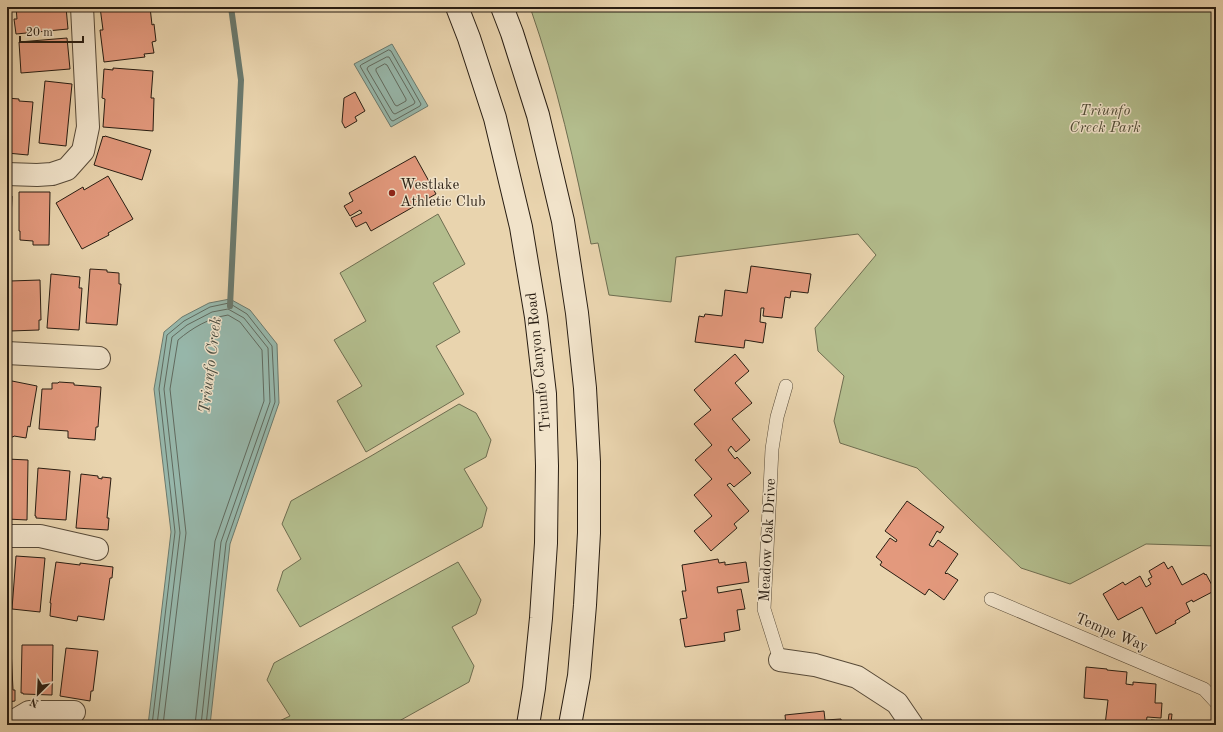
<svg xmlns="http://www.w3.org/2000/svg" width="1223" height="732" font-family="'Old Standard TT',serif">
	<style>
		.green { fill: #b3bd8d; stroke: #6e6d50 }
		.water { fill: #97b8ac; stroke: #6b7a6e }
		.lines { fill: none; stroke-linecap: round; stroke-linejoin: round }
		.shore { stroke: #606a5f; stroke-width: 1 }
		.stream { stroke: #6b7a6e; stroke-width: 6 }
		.building { fill: #e3997d; stroke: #281d12 }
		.lane-casing { stroke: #584b39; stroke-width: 14 }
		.street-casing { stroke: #584b39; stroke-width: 24 }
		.secondary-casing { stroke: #281d12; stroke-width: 24 }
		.lane { stroke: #f1e3ca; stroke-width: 13 }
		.street { stroke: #f1e3ca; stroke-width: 22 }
		.secondary { stroke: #f1e3ca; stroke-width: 22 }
		.poi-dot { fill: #8f2418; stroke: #f1e3ca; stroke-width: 1.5 }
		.labels { text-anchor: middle; stroke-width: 3; stroke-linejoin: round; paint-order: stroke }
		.park-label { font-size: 15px; font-style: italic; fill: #524d37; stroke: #f1e3ca }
		.poi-label { font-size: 15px; fill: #281d12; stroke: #f1e3ca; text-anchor: start }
		.street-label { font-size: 15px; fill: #281d12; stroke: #f1e3ca }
		.water-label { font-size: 16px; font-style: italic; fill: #494c40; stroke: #f1e3ca }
	</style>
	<rect width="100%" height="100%" fill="#e9d4ae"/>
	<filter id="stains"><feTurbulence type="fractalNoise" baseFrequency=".005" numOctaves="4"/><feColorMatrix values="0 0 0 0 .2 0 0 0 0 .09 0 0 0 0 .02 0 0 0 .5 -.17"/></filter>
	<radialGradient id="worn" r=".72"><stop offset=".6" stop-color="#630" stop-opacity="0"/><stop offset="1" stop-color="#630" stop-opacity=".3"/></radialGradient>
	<!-- green -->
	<path class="green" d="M530 7H1216V546L1146 544 1070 584 1021 568 917 468 840 443 834 421 844 376 818 351 815 328 876 255 858 234 676 257 671 302 609 295 598 243 591 244C575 164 557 84 530 7Z
		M438 214 465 264 433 283 460 332 436 346 464 394 366 452 337 401 362 386 334 340 366 321 340 273Z
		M459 404 476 413 491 440 486 457 464 469 487 508 482 527 300 627 277 590 283 571 301 559 282 524 291 501 371 456Z
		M458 562 481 600 476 614 452 627 474 666 469 682 392 725H271L290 716 267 680 274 663Z"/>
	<!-- water -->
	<path class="water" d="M392 44 428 106 391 127 354 64Z
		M230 299 250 310 277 344 279 403 230 544 210 725H148L171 532 154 389 164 332 182 317 209 303Z"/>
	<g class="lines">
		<!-- shore -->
		<path class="shore" d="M389 50 391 51 421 104 420 106 393 121 391 120 360 66 361 65Z
			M387 57H389L415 102 414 104 395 114 393 113 367 69 368 67Z
			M385 64 387 65 406 99V101L397 106 395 105 376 71V69Z
			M152 725 175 532 159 389 167 335 184 321 210 307 229 303 247 314 272 346 275 402 226 543 206 725
			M157 725 180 533 164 389 172 337 187 325 212 312 228 309 244 318 268 348 270 402 221 542 201 725
			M163 725 186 533 170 389 178 340C192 328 209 318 228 315L240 322 262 350 264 401 215 541 195 725"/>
		<!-- stream -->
		<path class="stream" d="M230 306 241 80 231 7"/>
	</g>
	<!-- building -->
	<path class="building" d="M16 7H66L68 29 16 34 14 19H17Z
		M100 7H150L152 25 154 24 156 41 152 42 154 53 144 54 145 57 104 62 100 30H103Z
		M67 38 70 69 21 73 19 42Z
		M113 68 153 71 151 98H154L153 131 103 127 105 99 102 98 104 69 113 70Z
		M45 81 72 84 66 146 39 143Z
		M355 92 365 111 355 117 357 121 345 128 342 122 344 98Z
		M7 98 19 99V101L33 102 28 155 7 153Z
		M103 136 104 137 105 136 151 150 142 180 94 165Z
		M415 156 436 194 371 231 366 222 356 227 351 218 362 213 360 210 350 216 344 206 353 201 349 193Z
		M108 176 133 219 108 233 109 235 82 249 56 203 83 187 84 190Z
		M19 192H50L49 245H33V241L20 240V231H19Z
		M7 196H12L10 244H7Z
		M7 265H9L10 281 40 280 41 320H39V330L10 331 9 328H7Z
		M751 266 811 274 808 293 791 291 790 298 785 297 782 318 763 316 764 308H761L760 322 766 323 763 343 745 340 744 348 695 342 699 316 704 317 705 314 722 316 725 290 747 293Z
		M90 269 107 270V272L119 273V284H121L117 325 86 323Z
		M51 274 80 277 79 288H82L79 330 47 328Z
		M735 354 749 371 735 383 752 403 732 419 750 440 736 452 731 446 728 450 735 459 737 457 751 473 734 487 730 483 727 485 749 511 734 524 737 528 711 551 694 531 712 516 694 495 712 479 695 460 712 445 694 424 711 410 694 390Z
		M7 380 37 386 30 427 28 426 26 438 14 436 13 437 7 436Z
		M59 382 74 383V385L101 387 98 427H96L95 440 68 438V431L39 429 42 389H52V383H58Z
		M7 459 28 460 27 520 7 519Z
		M38 468 70 471 66 520 36 518V516H35Z
		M81 474 98 476V478L102 479V477L111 478 107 518H109L108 530 76 528Z
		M907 501 944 527 940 533 937 531 929 545 933 547 938 540 958 554 945 573 946 574 947 573 958 580 944 600 929 589 925 595 880 565 882 562 876 557 890 538 896 542 897 540 885 531Z
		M16 556 45 558 40 612 12 609Z
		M718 559 719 563 725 562V565L746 562 749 582 717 587 718 593 741 589 745 609 737 610 740 630 724 633 725 641 685 647 680 619 687 618 682 591H686L682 565Z
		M56 562 80 565V563L113 567 112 578H110L104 620 78 616 77 621 50 616 51 603H50Z
		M1164 562 1168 569 1172 566 1182 585 1204 573 1205 575 1206 574 1214 589H1213L1214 591 1193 602 1192 600 1186 603 1190 612 1175 621 1176 623 1156 634 1142 607 1118 620 1103 594 1123 582 1125 585 1140 576 1146 587 1151 584 1148 579 1152 577 1149 571Z
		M22 645H53L52 695 23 694V693H21Z
		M7 648H11L13 690H15V701L7 702Z
		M66 648 98 651 93 691H91L90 701 60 696Z
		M1086 667 1107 669V670L1127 672 1126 684 1133 685V682L1156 684 1155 703H1162L1161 718 1147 717 1146 724 1150 725 1151 720 1168 722 1169 714H1172L1171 723 1174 724V725H1105L1108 700 1084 698Z
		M824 711 825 720 841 719 842 725H786L785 715Z"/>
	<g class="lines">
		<!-- lane casing -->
		<g class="lane-casing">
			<path id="lane" d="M991 599 1204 689 1216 702
				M780 660 764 609 772 449 777 417 786 386"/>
		</g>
		<!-- street casing -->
		<g class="street-casing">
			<path id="street" d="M7 174 37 175 52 174 67 169 83 151 88 127 82 7
				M7 353 99 358
				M7 536H40L97 549
				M780 660 815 665 857 677 897 703 912 725
				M7 725 29 712H74"/>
		</g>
		<!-- secondary casing -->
		<g class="secondary-casing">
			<path id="secondary" d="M457 7 469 38 495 118 521 227 536 317 545 394 547 466 546 543 541 618 534 688 528 725
				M502 7 512 33 538 115 563 221 577 313 585 388 589 462V533L585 605 579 676 570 725"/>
		</g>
		<!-- lane -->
		<use href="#lane" class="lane"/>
		<!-- street -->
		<use href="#street" class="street"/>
		<!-- secondary -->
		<use href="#secondary" class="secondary"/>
	</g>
	<!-- markers -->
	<circle class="poi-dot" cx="392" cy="193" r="4"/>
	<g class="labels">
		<!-- park labels -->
		<g class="park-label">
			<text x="1105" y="115">Triunfo<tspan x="1105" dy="17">Creek Park</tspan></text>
		</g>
		<!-- poi labels -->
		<g class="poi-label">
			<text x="400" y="189">Westlake<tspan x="400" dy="17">Athletic Club</tspan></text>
		</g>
		<!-- street labels -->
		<g class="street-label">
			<text transform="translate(538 362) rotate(-96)" y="5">Triunfo Canyon Road</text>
			<text transform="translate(767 540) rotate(-87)" y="5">Meadow Oak Drive</text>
			<text transform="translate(1112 632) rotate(23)" y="5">Tempe Way</text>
		</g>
		<!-- water labels -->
		<g class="water-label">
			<text transform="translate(209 365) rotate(-83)" y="6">Triunfo Creek</text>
		</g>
	</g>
	<!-- margin -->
	<rect width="1223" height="732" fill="none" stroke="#e9d4ae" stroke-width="24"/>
	<rect x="8" y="8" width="1207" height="716" fill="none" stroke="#281d12" stroke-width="2"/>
	<rect x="12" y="12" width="1199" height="708" fill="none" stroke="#281d12"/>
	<!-- north arrow -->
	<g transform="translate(38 694) rotate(204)" stroke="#f1e3ca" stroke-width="3" paint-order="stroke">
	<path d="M0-3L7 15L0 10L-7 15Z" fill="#281d12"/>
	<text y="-6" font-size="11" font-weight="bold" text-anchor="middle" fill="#281d12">N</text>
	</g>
	<!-- scale -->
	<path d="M20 36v6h63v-6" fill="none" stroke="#281d12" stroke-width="2"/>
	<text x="26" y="36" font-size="12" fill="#281d12" stroke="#f1e3ca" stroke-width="3" paint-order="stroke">20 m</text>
	<rect width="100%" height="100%" filter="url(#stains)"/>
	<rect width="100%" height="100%" fill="url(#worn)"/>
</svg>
